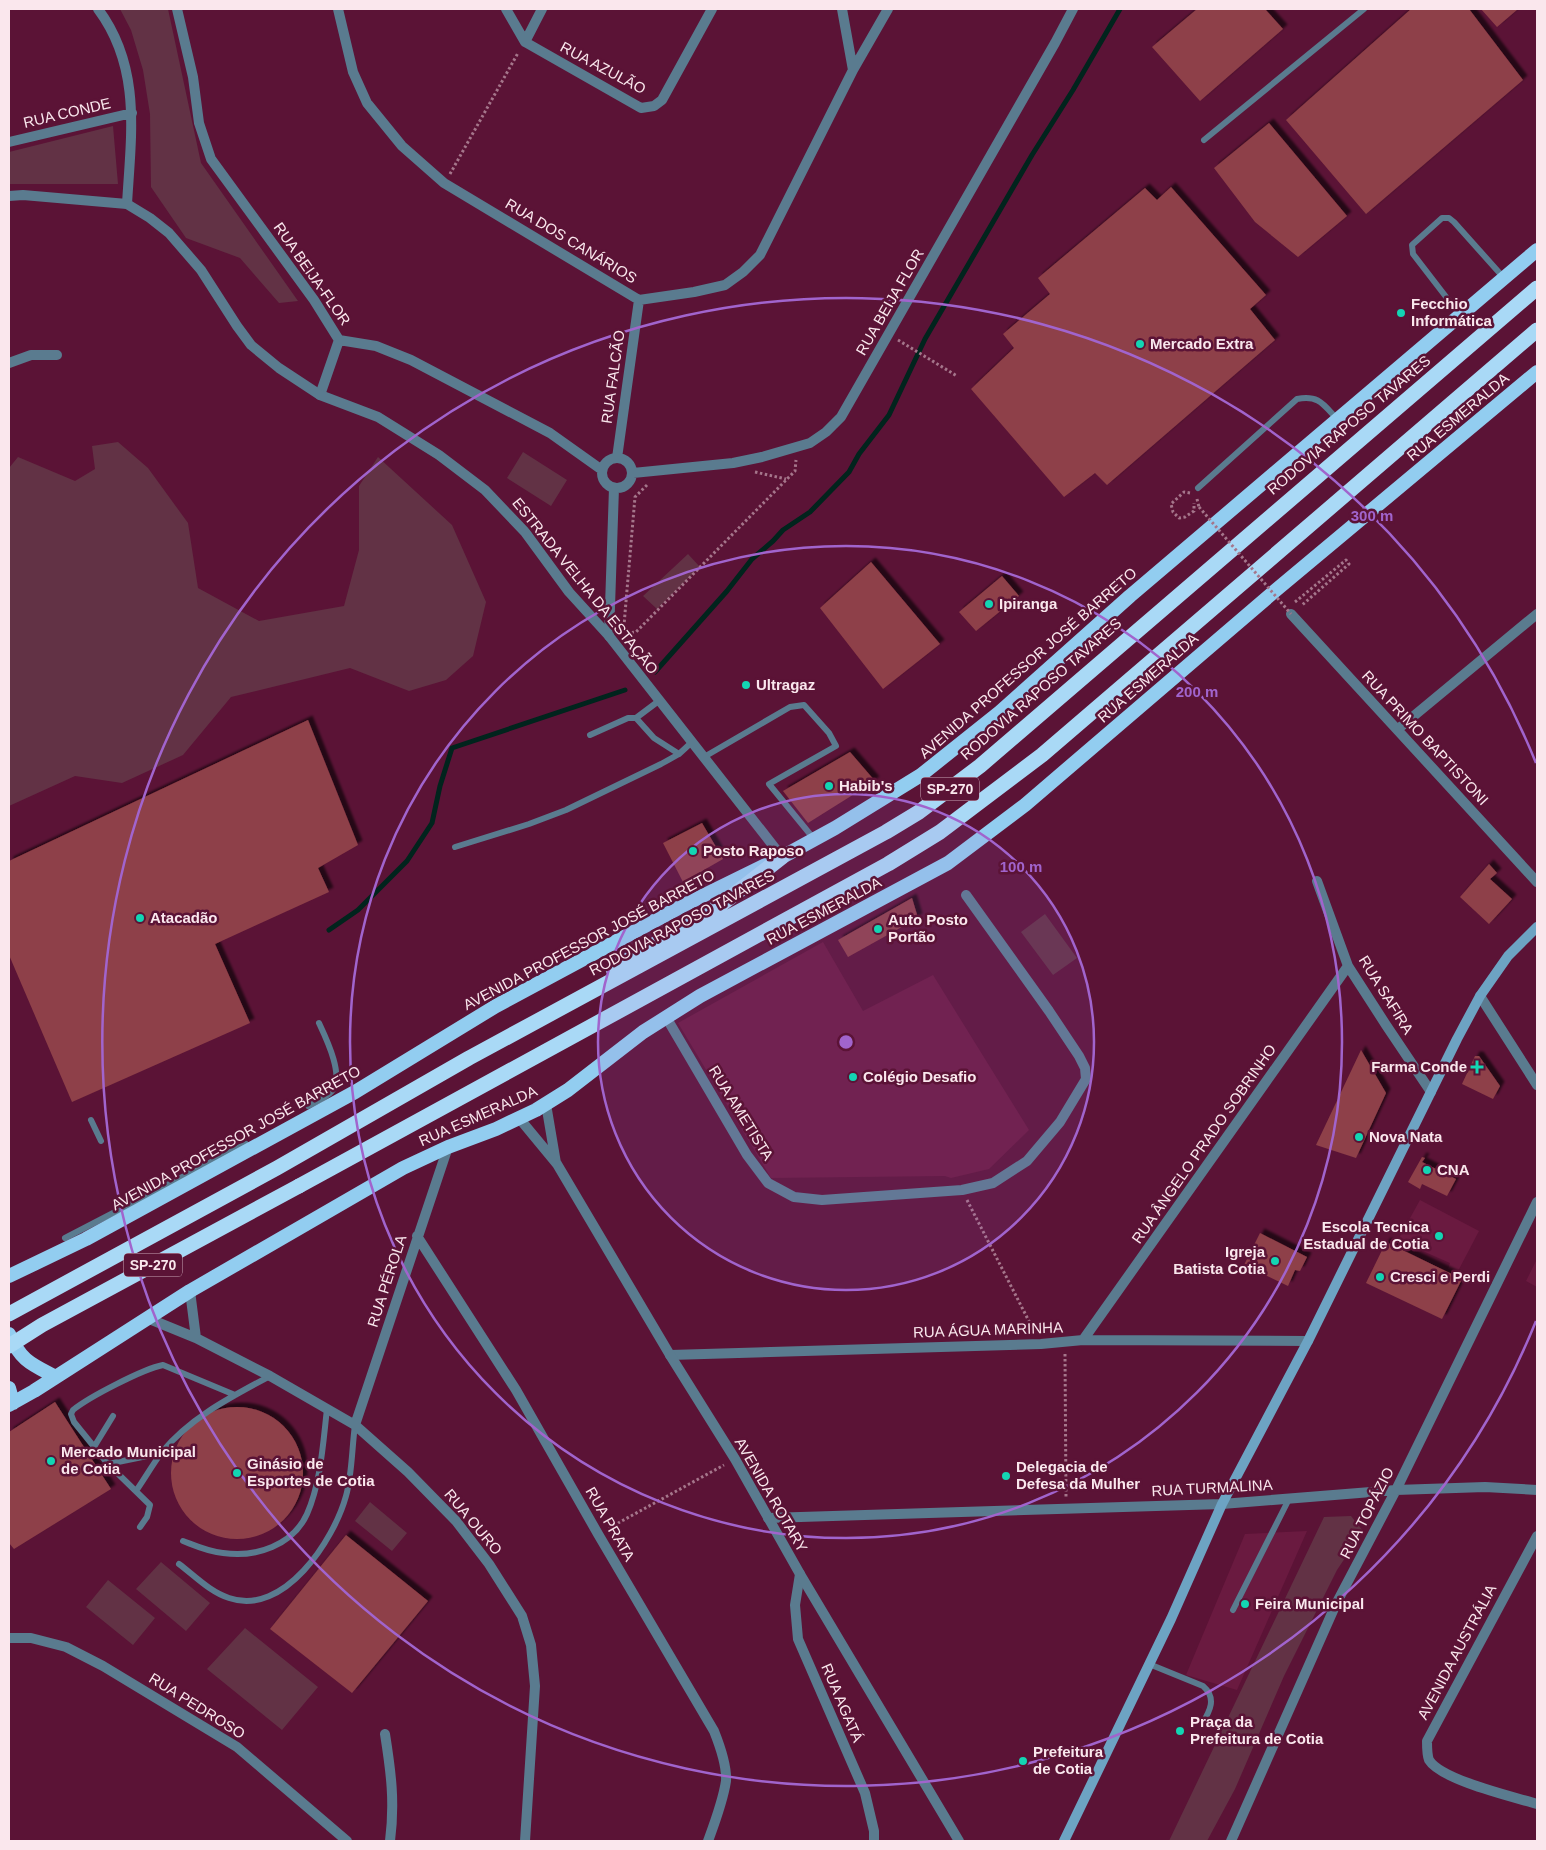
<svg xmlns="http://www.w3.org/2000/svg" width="1546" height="1850" font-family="Helvetica,sans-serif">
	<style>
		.built { fill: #6a1a40 }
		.green { fill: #623245 }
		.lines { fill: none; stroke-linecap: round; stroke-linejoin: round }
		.stream { stroke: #01241d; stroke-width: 5 }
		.building { fill: #8e4048; filter: url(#shadow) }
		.path { stroke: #a5768b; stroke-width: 3; stroke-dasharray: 2.5 2.5; stroke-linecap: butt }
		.service { stroke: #5a7b8f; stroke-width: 6 }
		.minor { stroke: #5a7b8f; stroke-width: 10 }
		.tertiary { stroke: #5a7b8f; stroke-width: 10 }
		.secondary { stroke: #6da3c3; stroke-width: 10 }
		.trunk { stroke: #92cdf0; stroke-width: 14 }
		.motorway { stroke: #a9d9f6; stroke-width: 15 }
		.path-bridge { stroke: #a5768b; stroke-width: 3; stroke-dasharray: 2.5 2.5; stroke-linecap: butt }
		.motorway-bridge { stroke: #a9d9f6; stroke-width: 15 }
		.ring { fill: none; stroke: #a164cd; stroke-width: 2.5 }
		.poi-dot { fill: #13d5b3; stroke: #5b1336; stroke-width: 2 }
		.labels { text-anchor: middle; stroke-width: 5; stroke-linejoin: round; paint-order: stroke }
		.shield { fill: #5b1336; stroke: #caa7b6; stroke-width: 1 }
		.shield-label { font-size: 14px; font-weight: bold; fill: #fae7ed }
		.street-label { font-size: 15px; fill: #fae7ed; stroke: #5b1336 }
		.poi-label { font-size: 15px; font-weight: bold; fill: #fae7ed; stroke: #5b1336; text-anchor: start }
		.centre { fill: #a164cd; stroke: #5b1336; stroke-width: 2.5 }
		.ring-label { font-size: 15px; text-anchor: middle; font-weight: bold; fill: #a164cd; stroke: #5b1336; stroke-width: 5; stroke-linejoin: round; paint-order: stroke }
	</style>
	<defs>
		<filter id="shadow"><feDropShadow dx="4.5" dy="-4.5" stdDeviation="1" flood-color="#0009"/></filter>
	</defs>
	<rect width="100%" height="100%" fill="#5b1336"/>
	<!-- built -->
	<path class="built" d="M823 942 863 1011 933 975 1029 1130 989 1169 951 1178 945 1176 771 1178 678 1023Z
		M1420 1200 1479 1231 1457 1273 1448 1269 1450 1263 1398 1240Z
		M1537 1259V1287L1526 1281Z
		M1307 1531 1237 1690 1186 1675 1245 1534Z"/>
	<!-- green -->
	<path class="green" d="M120 9H168L201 163 298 301 279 303 240 258 186 238 151 187 150 114 143 70 131 30Z
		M113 126 118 184H9V152Z
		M118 442 148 468 188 523 198 588 259 621 344 606 359 550V486L378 457 452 525 486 602 473 656 446 680 409 691 350 668 231 697 183 755 122 783 75 776 9 806V468L18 457 75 481 95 469 92 446Z
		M523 452 567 480 551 506 507 478Z
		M688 554 700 567 657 609 643 596Z
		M1045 914 1077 958 1053 975 1021 932Z
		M370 1502 407 1533 392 1551 355 1521Z
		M1351 1516 1363 1531 1337 1570 1284 1676 1235 1789 1207 1841H1169L1324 1517Z
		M161 1562 210 1603 186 1631 136 1589Z
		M108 1580 155 1618 133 1645 86 1607Z
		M245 1628 318 1687 282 1730 207 1669Z"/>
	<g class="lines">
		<!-- stream -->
		<path class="stream" d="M655 672 727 591 752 559 773 541 783 530 810 512 849 472 859 454 889 415 925 339 1032 155 1073 90 1120 9
			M329 930 358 910 407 861 432 823 440 786 452 748 625 690"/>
	</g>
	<!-- building -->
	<path class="building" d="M1197 9H1265L1283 29 1200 101 1152 47Z
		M1411 9H1469L1523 80 1366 214 1286 120Z
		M1481 9H1518L1497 27Z
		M1269 123 1347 216 1298 257 1255 222 1214 168Z
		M1171 187 1266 295 1250 309 1275 340 1107 485 1095 473 1064 497 971 389 1014 348 1003 334 1050 294 1038 278 1145 188 1157 200Z
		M871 562 940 644 883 689 820 608Z
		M1002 576 1019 596 976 631 959 612Z
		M308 720 358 845 318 868 329 892 215 944 250 1023 72 1102 9 955V861Z
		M850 752 875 781 808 823 783 791Z
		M702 823 723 859 683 882 663 843Z
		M1489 864 1497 873 1490 879 1512 899 1489 924 1460 897Z
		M912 898 918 918 848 957 838 940Z
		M1361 1050 1386 1093 1356 1158 1316 1145Z
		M1475 1056H1479L1500 1086 1493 1099 1462 1084Z
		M1422 1157 1425 1158 1422 1162 1456 1179 1447 1196 1422 1184 1420 1189 1408 1182Z
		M1260 1233 1307 1257 1300 1271 1295 1270 1288 1286 1244 1265Z
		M1386 1242 1462 1279 1442 1319 1366 1283Z
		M55 1402 111 1489 14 1549 9 1543V1432Z
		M171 1473a66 66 0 1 1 132 0a66 66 0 1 1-132 0Z
		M346 1535 428 1601 352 1693 270 1629Z"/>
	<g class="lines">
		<!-- path -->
		<path class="path" d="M450 174 518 53
			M898 340 957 376
			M755 472 786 479
			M647 485 635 497 624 625 625 633 636 632 795 471 796 460
			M1190 493 1184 492 1171 504 1173 512 1179 518 1185 517 1194 511V503
			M1197 499 1199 507
			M1295 602 1346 560 1349 564 1301 606
			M967 1200 1035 1333
			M1065 1354 1066 1498
			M609 1528 724 1465"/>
		<!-- service -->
		<path class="service" d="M1204 140 1364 9
			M1460 315 1413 254 1412 245 1442 218H1449L1454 222 1504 278
			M1198 488 1297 399C1319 395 1323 404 1337 419
			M636 718 660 700
			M590 735 628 718H636L654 738 679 754
			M704 757 790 707 804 705 829 733 836 746 769 784 814 839
			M455 847 529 824 566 810 661 764 679 754 692 742
			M308 1106C316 1102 326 1098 332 1091 345 1077 326 1038 319 1023
			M91 1120 101 1141
			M65 1238 246 1144
			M94 1447 113 1416
			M108 1464 162 1453
			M136 1491C145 1478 153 1464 162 1452 191 1417 231 1397 270 1376
			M140 1527 147 1517 150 1505 108 1464 74 1422 71 1414 73 1410C89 1397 143 1369 163 1365L235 1395
			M183 1541C196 1546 209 1552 223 1553 256 1558 293 1545 307 1514 321 1482 323 1443 327 1409
			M179 1564C195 1576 210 1592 229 1598 284 1617 334 1540 346 1496 352 1476 352 1446 355 1425
			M1233 1610 1289 1499
			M1149 1664 1203 1686C1217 1698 1210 1711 1202 1724"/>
		<!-- minor -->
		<path class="minor" d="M98 9C142 68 131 135 127 204
			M177 9 193 77 199 123 211 159 314 300 339 340 376 346 411 360 550 433 602 470
			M338 9 353 72 367 103 402 146 444 183 639 300 694 292 725 285 743 272 760 255 853 70 888 9
			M506 9 525 42 641 108 654 106 662 100 712 9
			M842 9 853 70
			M525 42 542 9
			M9 142 132 113
			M9 363 31 355H57
			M320 395 339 340
			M602 473a15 15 0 1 1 30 0a15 15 0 1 1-30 0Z
			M617 458 639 300
			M633 473 733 463 762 457 810 443 826 432 841 417 1055 43 1073 9
			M1291 614 1537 882
			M609 636 614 488
			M1398 729 1537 614
			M1317 881 1348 966 1386 1025 1431 1092
			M1480 996 1537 1085
			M666 1017 747 1155 768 1183 794 1197 822 1200 962 1190 993 1183 1027 1161 1060 1122 1086 1079 1085 1068 1079 1056 1049 1011 966 895
			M417 1236 516 1390 598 1534 714 1731C720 1746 727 1765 726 1781 723 1801 715 1822 708 1841
			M190 1291 196 1338
			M147 1318 196 1338 270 1376 355 1425 408 1472 456 1521 489 1564 522 1616 531 1645 535 1686 525 1841
			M1083 1340 1348 966
			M670 1355 1041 1344 1083 1340 1308 1341
			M355 1425 448 1147
			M768 1518 1222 1504 1396 1490 1485 1487 1537 1490
			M1537 1536 1427 1741C1427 1746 1427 1755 1429 1760 1441 1780 1514 1797 1537 1804
			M800 1574 795 1605 798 1639 865 1793 874 1831V1841
			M9 1638H31L66 1647 103 1666 237 1747 347 1841
			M385 1734C391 1772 395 1802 390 1841
			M1231 1841 1336 1604 1396 1490 1537 1202"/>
		<!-- tertiary -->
		<path class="tertiary" d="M9 196 23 195 127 204 150 218 169 233 201 270 237 326 251 345 279 368 320 395 378 417 439 455 485 490 525 532 569 592 609 636 782 857
			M546 1104 556 1163
			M519 1118 557 1164 670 1355 735 1459 800 1574 959 1841"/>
		<!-- secondary -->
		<path class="secondary" d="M1064 1841 1171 1619 1222 1504 1308 1341 1457 1039 1480 996 1508 956 1537 927"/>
		<!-- trunk -->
		<path class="trunk" d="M9 1276 86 1239 355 1092 496 1006 682 906 782 857 835 828 921 775 1000 712 1130 596 1537 250
			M9 1334C21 1361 31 1364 56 1377
			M9 1388 13 1403
			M9 1405 34 1391 190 1291 403 1168 448 1147 496 1129 536 1110 568 1090 643 1032 700 996 948 863 1025 805 1276 590 1537 372"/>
		<!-- motorway -->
		<path class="motorway" d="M613 969 718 907 782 857
			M299 1186 888 864 940 832 1042 755 1537 330
			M9 1314 277 1168 469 1058 886 832 919 812 980 766 1537 288"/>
		<!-- path-bridge -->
		<path class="path-bridge" d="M1199 507 1291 614"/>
		<!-- motorway-bridge -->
		<path class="motorway-bridge" d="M9 1346 42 1325 299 1186"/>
	</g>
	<!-- distance rings -->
	<circle cx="846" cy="1042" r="248" fill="#a164cd" fill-opacity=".12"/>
	<g class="ring">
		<circle cx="846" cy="1042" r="248"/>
		<circle cx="846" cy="1042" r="496"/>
		<path d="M1536 1321A744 744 0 1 1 1536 763"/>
	</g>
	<!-- markers -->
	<g class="poi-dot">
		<circle cx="1401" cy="313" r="5"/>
		<circle cx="1140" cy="344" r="5"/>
		<circle cx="989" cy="604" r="5"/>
		<circle cx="746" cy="685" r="5"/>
		<circle cx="829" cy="786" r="5"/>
		<circle cx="693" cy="851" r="5"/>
		<circle cx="140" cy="918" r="5"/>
		<circle cx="878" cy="929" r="5"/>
		<path d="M1474.5 1059.5h5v5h5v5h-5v5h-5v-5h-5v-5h5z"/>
		<circle cx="853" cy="1077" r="5"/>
		<circle cx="1359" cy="1137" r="5"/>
		<circle cx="1427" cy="1170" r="5"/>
		<circle cx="1439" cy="1236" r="5"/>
		<circle cx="1275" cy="1261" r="5"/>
		<circle cx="1380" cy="1277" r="5"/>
		<circle cx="51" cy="1461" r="5"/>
		<circle cx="237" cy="1473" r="5"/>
		<circle cx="1006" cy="1476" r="5"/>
		<circle cx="1245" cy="1604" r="5"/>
		<circle cx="1180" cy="1731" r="5"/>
		<circle cx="1023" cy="1761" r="5"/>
	</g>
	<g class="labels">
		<!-- shield labels -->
		<g class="shield">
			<rect x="921" y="777.5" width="58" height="23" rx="4"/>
			<rect x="124" y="1253.5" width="58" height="23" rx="4"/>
		</g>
		<g class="shield-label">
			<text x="950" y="794">SP-270</text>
			<text x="153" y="1270">SP-270</text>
		</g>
		<!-- street labels -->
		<g class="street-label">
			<text transform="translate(603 68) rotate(28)" y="5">RUA AZULÃO</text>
			<text transform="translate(67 113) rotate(-13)" y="5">RUA CONDE</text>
			<text transform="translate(571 241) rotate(31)" y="5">RUA DOS CANÁRIOS</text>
			<text transform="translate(312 274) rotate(55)" y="5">RUA BEIJA-FLOR</text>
			<text transform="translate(890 302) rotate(-60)" y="5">RUA BEIJA FLOR</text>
			<text transform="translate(613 377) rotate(-82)" y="5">RUA FALCÃO</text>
			<text transform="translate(1458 417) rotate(-40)" y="5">RUA ESMERALDA</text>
			<text transform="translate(1349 425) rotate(-40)" y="5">RODOVIA RAPOSO TAVARES</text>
			<text transform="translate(585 586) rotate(51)" y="5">ESTRADA VELHA DA ESTAÇÃO</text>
			<text transform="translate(1028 663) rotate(-41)" y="5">AVENIDA PROFESSOR JOSÉ BARRETO</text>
			<text transform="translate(1148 678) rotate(-41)" y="5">RUA ESMERALDA</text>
			<text transform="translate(1041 689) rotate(-41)" y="5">RODOVIA RAPOSO TAVARES</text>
			<text transform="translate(1425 738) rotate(47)" y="5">RUA PRIMO BAPTISTONI</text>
			<text transform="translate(824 911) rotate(-28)" y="5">RUA ESMERALDA</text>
			<text transform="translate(682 923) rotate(-28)" y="5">RODOVIA RAPOSO TAVARES</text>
			<text transform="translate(589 940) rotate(-28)" y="5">AVENIDA PROFESSOR JOSÉ BARRETO</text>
			<text transform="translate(1386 995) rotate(58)" y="5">RUA SAFIRA</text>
			<text transform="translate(741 1113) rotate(58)" y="5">RUA AMETISTA</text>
			<text transform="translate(478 1116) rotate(-24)" y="5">RUA ESMERALDA</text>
			<text transform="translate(236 1138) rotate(-29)" y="5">AVENIDA PROFESSOR JOSÉ BARRETO</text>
			<text transform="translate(1204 1144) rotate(-55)" y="5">RUA ÂNGELO PRADO SOBRINHO</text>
			<text transform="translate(387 1281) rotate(-72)" y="5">RUA PÉROLA</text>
			<text transform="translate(988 1330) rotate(-2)" y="5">RUA ÁGUA MARINHA</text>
			<text transform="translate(1212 1488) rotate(-3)" y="5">RUA TURMALINA</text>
			<text transform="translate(771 1495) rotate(60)" y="5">AVENIDA ROTARY</text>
			<text transform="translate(1367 1513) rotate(-63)" y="5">RUA TOPÁZIO</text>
			<text transform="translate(473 1522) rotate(50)" y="5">RUA OURO</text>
			<text transform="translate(610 1524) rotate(60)" y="5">RUA PRATA</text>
			<text transform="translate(1457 1652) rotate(-62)" y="5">AVENIDA AUSTRÁLIA</text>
			<text transform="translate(842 1703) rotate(67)" y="5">RUA AGATÁ</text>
			<text transform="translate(197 1706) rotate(32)" y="5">RUA PEDROSO</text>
		</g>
		<!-- poi labels -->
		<g class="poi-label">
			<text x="1411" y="309">Fecchio<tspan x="1411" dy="17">Informática</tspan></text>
			<text x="1150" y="349">Mercado Extra</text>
			<text x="999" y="609">Ipiranga</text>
			<text x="756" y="690">Ultragaz</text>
			<text x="839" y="791">Habib's</text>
			<text x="703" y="856">Posto Raposo</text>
			<text x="150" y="923">Atacadão</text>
			<text x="888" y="925">Auto Posto<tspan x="888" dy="17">Portão</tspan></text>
			<text x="1467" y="1072" text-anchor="end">Farma Conde</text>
			<text x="863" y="1082">Colégio Desafio</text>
			<text x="1369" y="1142">Nova Nata</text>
			<text x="1437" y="1175">CNA</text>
			<text x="1429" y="1232" text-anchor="end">Escola Tecnica<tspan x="1429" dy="17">Estadual de Cotia</tspan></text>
			<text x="1265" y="1257" text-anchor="end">Igreja<tspan x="1265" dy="17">Batista Cotia</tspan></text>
			<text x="1390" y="1282">Cresci e Perdi</text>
			<text x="61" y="1457">Mercado Municipal<tspan x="61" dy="17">de Cotia</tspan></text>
			<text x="247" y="1469">Ginásio de<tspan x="247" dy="17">Esportes de Cotia</tspan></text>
			<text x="1016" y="1472">Delegacia de<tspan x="1016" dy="17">Defesa da Mulher</tspan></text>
			<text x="1255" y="1609">Feira Municipal</text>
			<text x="1190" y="1727">Praça da<tspan x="1190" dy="17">Prefeitura de Cotia</tspan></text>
			<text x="1033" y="1757">Prefeitura<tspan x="1033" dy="17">de Cotia</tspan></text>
		</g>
	</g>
	<circle cx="846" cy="1042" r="8" class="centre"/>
	<g class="ring-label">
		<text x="1372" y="521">300 m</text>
		<text x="1197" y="697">200 m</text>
		<text x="1021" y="872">100 m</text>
	</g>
	<!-- border -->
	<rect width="1546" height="1850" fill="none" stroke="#fae7ed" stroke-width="20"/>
</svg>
